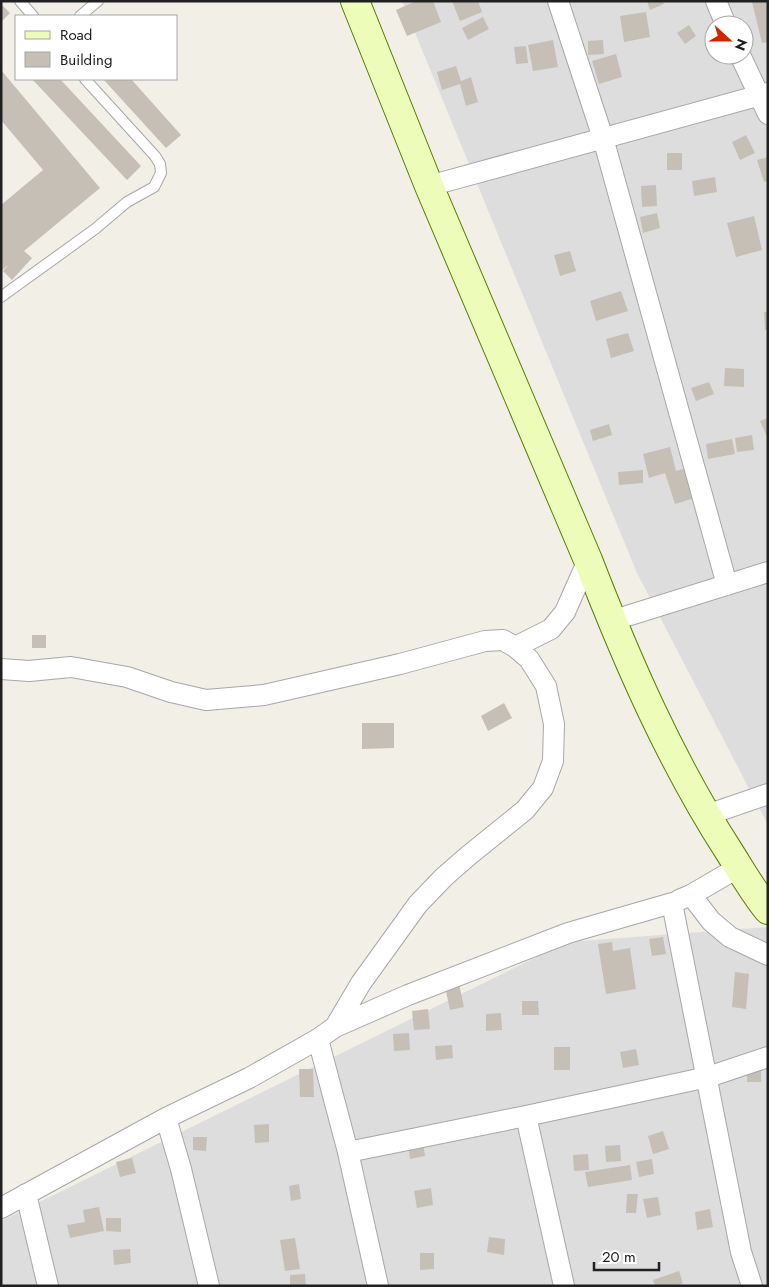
<svg xmlns="http://www.w3.org/2000/svg" width="769" height="1287" font-family="Jost,sans-serif">
	<style>
		.residential { fill: #dedddd; fill-rule: evenodd }
		.building { fill: #c6bfb5 }
		.lines { fill: none; stroke-linecap: round; stroke-linejoin: round }
		.service-casing { stroke: #a7a7a7; stroke-width: 12 }
		.minor-casing { stroke: #a7a7a7; stroke-width: 22 }
		.secondary-casing { stroke: #597d01; stroke-width: 30 }
		.service { stroke: #fff; stroke-width: 10 }
		.minor { stroke: #fff; stroke-width: 20 }
		.secondary { stroke: #edfcb9; stroke-width: 28 }
	</style>
	<rect width="100%" height="100%" fill="#f1efe6"/>
	<!-- residential -->
	<path class="residential" d="M402 1H768V825L637 573ZM714 25H744V55H714Z
		M768 927V1286H1V1221L567 942Z"/>
	<!-- building -->
	<path class="building" d="M416 1H433L441 22 407 36 396 10Z
		M452 1H478L482 12 460 21Z
		M647 1H662L664 4 650 10Z
		M756 1H768V42L762 43 752 2Z
		M1 4 10 13 1 22Z
		M646 12 650 37 624 42 620 16Z
		M483 17 489 29 468 40 462 28Z
		M689 25 696 36 685 44 677 33Z
		M553 40 558 67 533 71 528 45Z
		M603 40 604 54 588 55V41Z
		M526 46 528 63 516 64 514 47Z
		M616 54 622 77 599 84 592 61Z
		M456 66 461 81 471 77 478 102 466 106 460 84 442 90 437 72Z
		M1 70 100 188 24 251 32 258 12 280 3 271 8 265 1 271V205L43 170 1 120Z
		M32 79H60L141 166 127 180Z
		M103 79H131L181 135 166 148Z
		M746 135 755 153 740 160 732 142Z
		M667 153H682V170H667Z
		M768 157V181L764 182 757 160Z
		M715 177 717 192 694 196 692 181Z
		M656 185 657 206 642 207 641 186Z
		M657 213 660 228 643 233 640 217Z
		M754 216 762 250 736 257 727 223Z
		M570 251 576 271 560 276 554 255Z
		M621 291 628 311 596 321 590 301Z
		M764 312H768V329L765 330Z
		M628 333 634 351 611 358 606 339Z
		M725 368 744 369V387L724 386Z
		M709 382 714 394 696 401 691 388Z
		M768 418V439L760 421Z
		M609 424 612 435 593 441 590 430Z
		M752 435 754 450 737 452 735 438Z
		M732 439 735 454 708 459 706 444Z
		M670 447 676 471 686 468 695 498 675 504 665 473 649 478 643 454Z
		M643 470V483L619 485 618 472Z
		M32 635H46V648H32Z
		M504 703 512 718 488 731 481 716Z
		M362 723H394V748L362 749Z
		M663 937 666 954 652 956 649 939Z
		M612 942 613 951 630 948 636 989 606 994 598 944Z
		M735 972 749 974 746 1009 732 1007Z
		M458 979 464 1007 450 1010 444 982Z
		M522 1001H538L539 1015H522Z
		M428 1009 430 1029 414 1030 412 1011Z
		M501 1013 502 1030 486 1031V1014Z
		M409 1033 410 1050 394 1051 393 1034Z
		M452 1045 453 1058 436 1060 435 1046Z
		M554 1047H570V1070H554Z
		M636 1049 639 1065 623 1068 620 1052Z
		M747 1066H761V1082H747Z
		M299 1069H313L314 1097H300Z
		M269 1124V1142L255 1143 254 1125Z
		M663 1131 669 1149 653 1154 648 1136Z
		M193 1137H207L206 1151 193 1150Z
		M423 1142 425 1156 410 1159 408 1145Z
		M620 1145 621 1161 606 1162 605 1146Z
		M588 1154 589 1170 574 1171 573 1155Z
		M132 1158 136 1173 120 1177 116 1162Z
		M652 1159 654 1174 639 1177 636 1162Z
		M630 1165 632 1180 588 1187 585 1172Z
		M299 1184 301 1199 291 1201 289 1186Z
		M431 1188 433 1205 417 1208 414 1191Z
		M627 1194H638L636 1213H626Z
		M658 1197 661 1215 647 1218 643 1199Z
		M99 1207 104 1231 70 1238 67 1225 85 1222 83 1210Z
		M710 1209 713 1227 697 1230 695 1212Z
		M106 1218H121V1232L106 1231Z
		M489 1237 505 1239 504 1255 487 1252Z
		M295 1238 300 1269 285 1271 280 1240Z
		M130 1249 131 1263 114 1265 113 1250Z
		M420 1253H434V1269L420 1270Z
		M679 1271 683 1283 677 1286H655L653 1280Z
		M305 1274 306 1286H290V1275Z"/>
	<g class="lines">
		<!-- service casing -->
		<g class="service-casing">
			<path id="service" d="M20 1 33 16
				M80 16 98 1
				M1 297 95 229 127 202 154 187 161 173 160 164 155 156 85 79"/>
		</g>
		<!-- minor casing -->
		<g class="minor-casing">
			<path id="minor" d="M558 1 603 138 727 585
				M716 1 726 25
				M740 55 768 114
				M429 186 768 93
				M611 621 768 572
				M515 647 551 629 565 612 588 560
				M1 669 29 671 71 667 127 677 171 692 206 700 264 695 400 664 485 641 503 640 515 647 529 659 546 686 554 724 553 761 543 788 525 810 468 856 444 877 418 904 361 983 335 1027
				M707 815 768 794
				M691 895 711 921 730 937 768 955
				M679 900 691 895 739 867
				M318 1039 348 1152 378 1286
				M526 1116 564 1286
				M166 1118 181 1169 209 1286
				M348 1152 526 1116 708 1077 768 1057
				M26 1194 48 1286
				M1 1208 166 1118 249 1078 318 1039 335 1027 408 995 568 933 672 903 741 1252 752 1286"/>
		</g>
		<!-- secondary casing -->
		<g class="secondary-casing">
			<path id="secondary" d="M355 1 429 186 588 560C627 661 671 762 730 853 742 872 754 893 768 910"/>
		</g>
		<!-- service -->
		<use href="#service" class="service"/>
		<!-- minor -->
		<use href="#minor" class="minor"/>
		<!-- secondary -->
		<use href="#secondary" class="secondary"/>
	</g>
	<!-- border -->
	<rect width="769" height="1287" fill="none" stroke="#202020" stroke-width="5"/>
	<!-- legend -->
	<rect x="15" y="15" width="162" height="65" fill="#ffffff" stroke="#a6a6a6"/>
	<rect x="25" y="31" width="25" height="8" fill="#edfcb9" stroke="#a6a6a6"/>
	<text x="60" y="40" font-size="15" fill="#202020">Road</text>
	<rect x="25" y="52" width="25" height="15" fill="#c6bfb5" stroke="#a6a6a6"/>
	<text x="60" y="65" font-size="15" fill="#202020">Building</text>
	<!-- north arrow -->
	<g transform="translate(729 40) rotate(111)"><circle r="24" fill="#ffffff" stroke="#a6a6a6"/>
	<path d="M0-4L9 19L0 12L-9 19Z" fill="#d02500"/>
	<text y="-8" font-size="14" font-weight="bold" text-anchor="middle" fill="#202020">N</text>
	</g>
	<!-- scale -->
	<path d="M594 1262v8h65v-8" fill="none" stroke="#202020" stroke-width="2.5"/>
	<text x="602" y="1262" font-size="15" fill="#202020" stroke="#ffffff" stroke-width="4" paint-order="stroke">20 m</text>
</svg>
